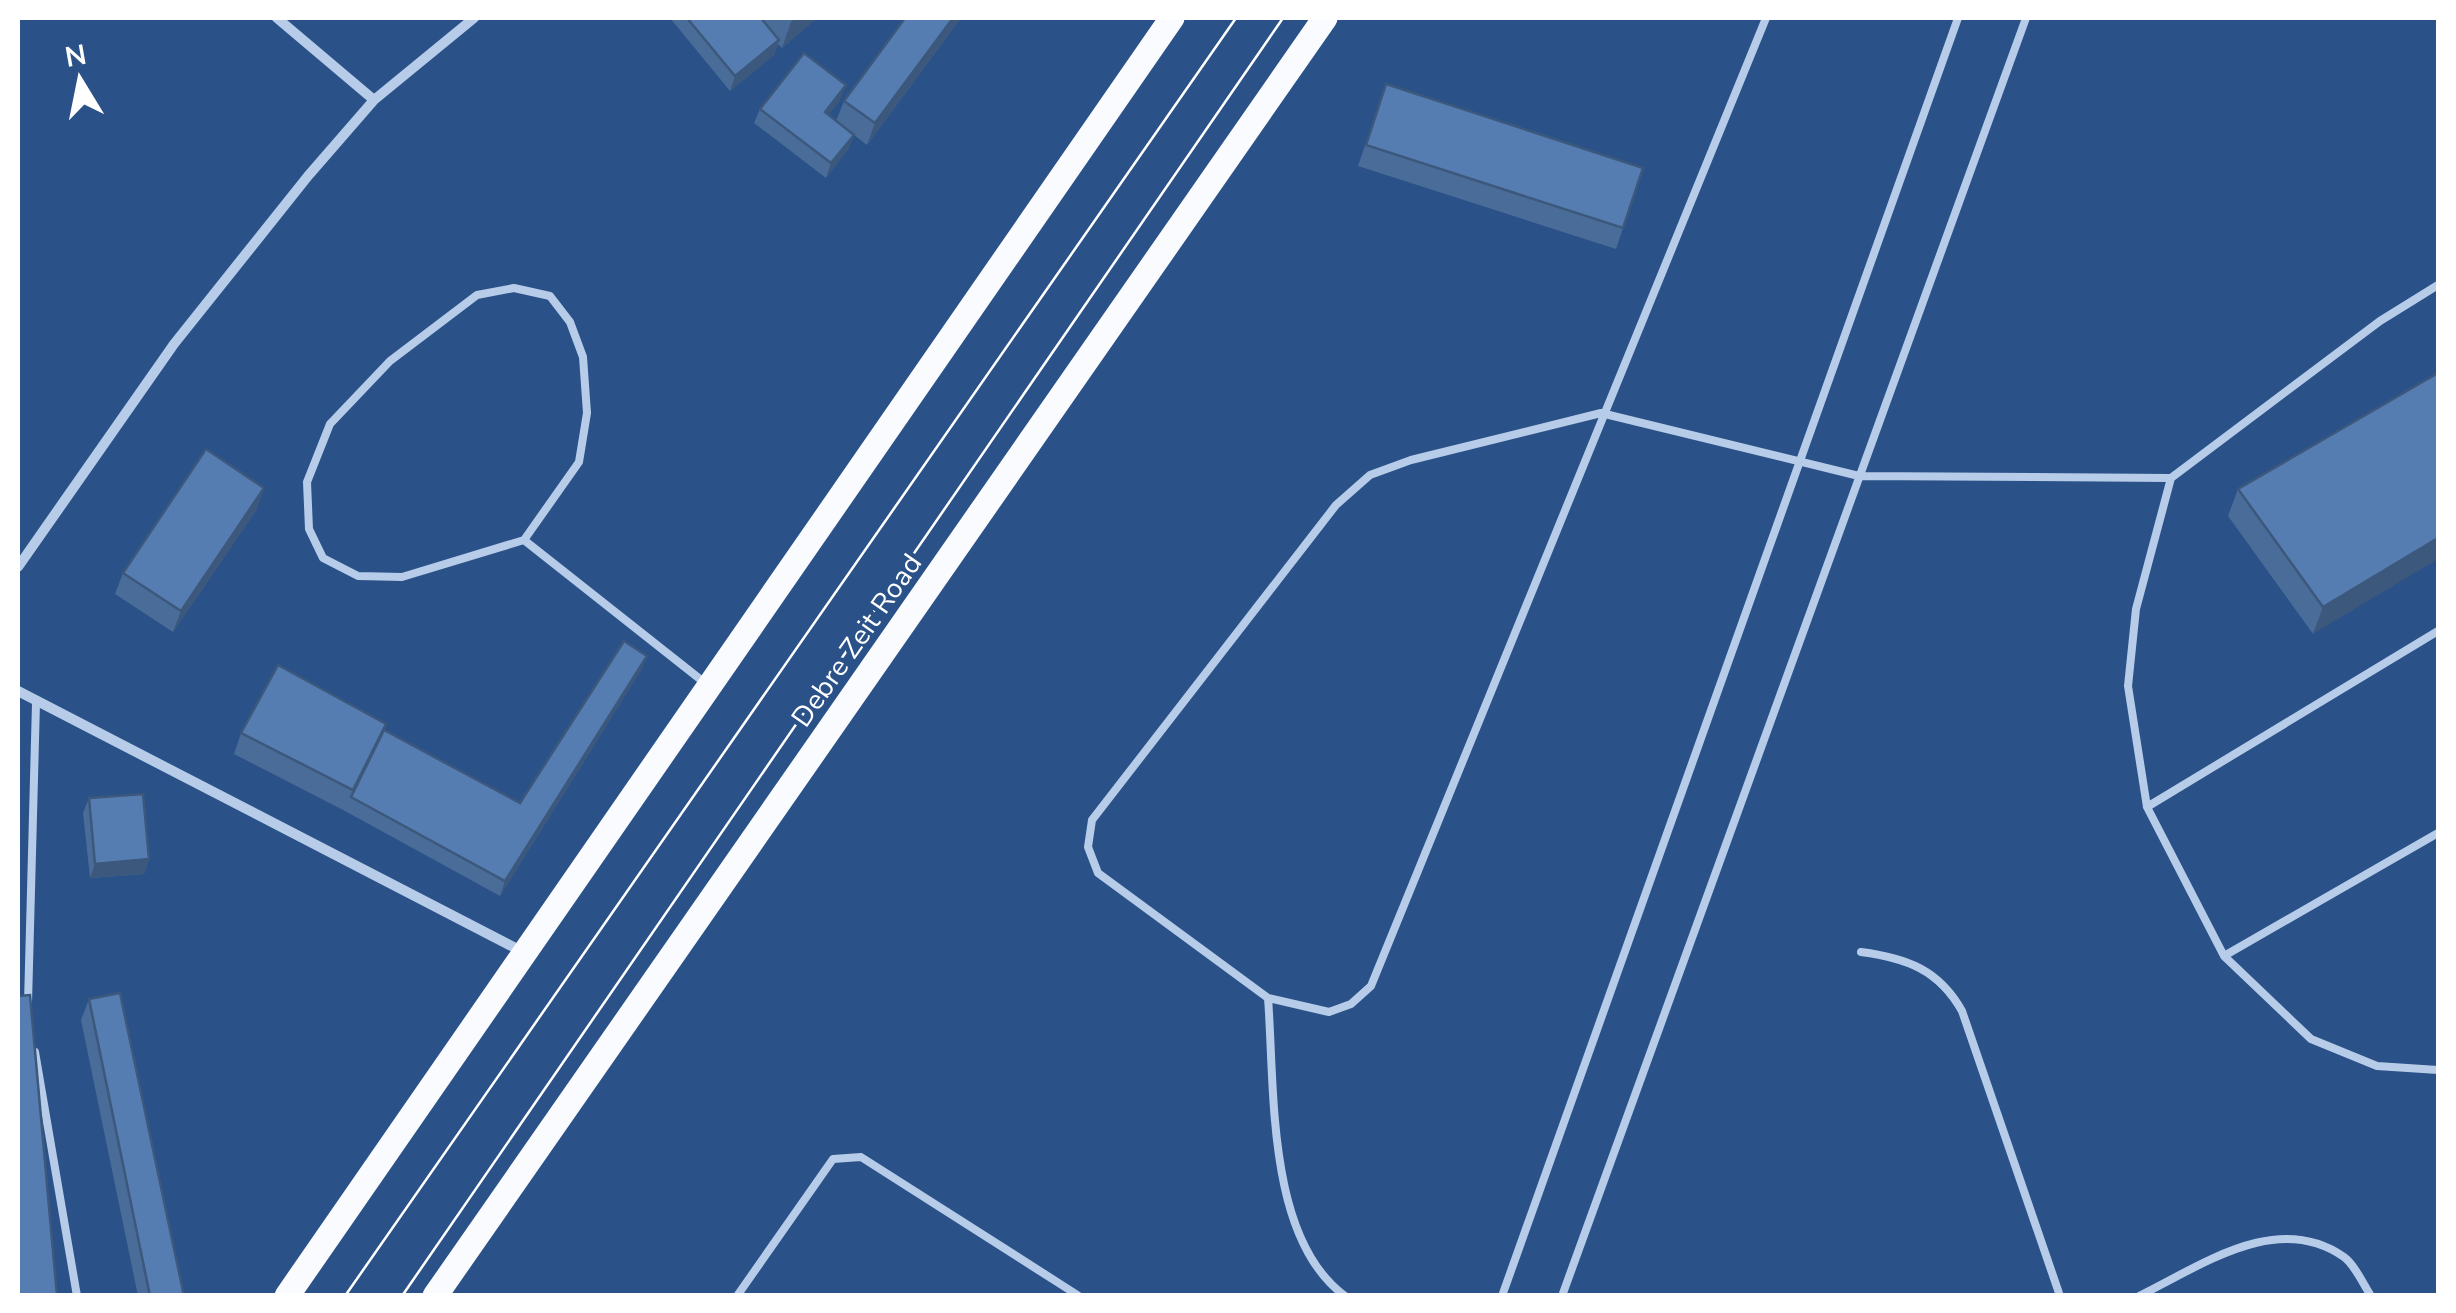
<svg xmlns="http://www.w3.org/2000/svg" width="2456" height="1313" font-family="'Nunito Sans',sans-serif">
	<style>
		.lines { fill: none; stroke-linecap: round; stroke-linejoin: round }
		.lane { stroke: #b7cce8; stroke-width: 8 }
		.street { stroke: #b7cce8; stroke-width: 10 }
		.primary { stroke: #f9fbfe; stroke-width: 25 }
		.tram { stroke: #fff; stroke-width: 2.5 }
		.wall { fill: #4a6c98 }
		.shaded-wall { fill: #3c587c }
		.building { fill: #567db1; stroke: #3c587c; stroke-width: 2.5 }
		.labels { text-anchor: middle; stroke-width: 9; stroke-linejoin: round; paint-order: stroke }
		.street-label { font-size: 28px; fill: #fff; stroke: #2a5188 }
	</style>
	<rect width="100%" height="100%" fill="#2a5188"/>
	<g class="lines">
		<!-- lane -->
		<path class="lane" d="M1766 18 1371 986 1351 1004 1329 1012 1268 998 1098 873 1088 847 1092 820 1336 505 1370 475 1411 460 1601 413 1859 476 2171 478 2380 321 2438 285
			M514 288 550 296 570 322 583 357 587 413 579 462 524 540 402 577 358 576 323 558 309 529 307 482 330 424 390 361 477 295Z
			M2171 478 2136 609 2128 686 2147 807 2224 956 2311 1039 2377 1066 2438 1070
			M524 540 705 683
			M2147 807 2438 631
			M1861 952C1907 958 1939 970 1962 1011L2060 1296
			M2224 956 2438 833
			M1268 998C1275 1088 1266 1238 1345 1296
			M28 1003 36 703
			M35 1052 77 1296
			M737 1296 833 1159 861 1157 1079 1296
			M1502 1296 1958 18
			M1562 1296 2026 18
			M2139 1296C2201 1266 2277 1210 2344 1257 2355 1265 2363 1284 2371 1296"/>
		<!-- street -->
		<path class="street" d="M277 18 374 100
			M18 567 174 344 308 176 374 100 474 18
			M18 691 525 953"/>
		<!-- primary -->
		<path class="primary" d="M287 1296 1172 18
			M435 1296 1325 18"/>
		<!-- tram -->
		<path class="tram" d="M345 1296 1236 18
			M402 1296 1283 18"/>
	</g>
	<!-- wall -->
	<path class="wall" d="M670 18H817L782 48 778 44 774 55 730 91Z
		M905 18H961L867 145 854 135 848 149 826 178 754 123 760 109 840 100 828 115 836 121 844 101Z
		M1386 84 1623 228 1616 249 1358 166Z
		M2438 373 2313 634 2228 516 2238 489Z
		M257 509 173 632 115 594 123 573Z
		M647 656 641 670 500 896 345 811 234 754 241 733 384 731 520 803Z
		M89 798 149 859 144 874 90 878 83 813Z
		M89 999 184 1296H138L81 1020Z"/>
	<!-- shaded-wall -->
	<path class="shaded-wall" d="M796 18H817L782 48 791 22Z
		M953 18H961L867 145 875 123Z
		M779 40 774 55 730 91 735 76Z
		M846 85 840 100 819 127 825 112Z
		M854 135 848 149 826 178 831 163Z
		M264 488 257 509 173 632 181 611Z
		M2438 538V559L2313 634 2323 607Z
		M647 656 641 670 500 896 505 881Z
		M149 859 144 874 90 878 95 864Z"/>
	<!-- building -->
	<path class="building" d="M687 18H761L779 40 735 76Z
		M905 18H953L875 123 844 101Z
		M804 53 846 85 825 112 854 135 831 163 760 109Z
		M1386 84 1643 168 1623 228 1366 145Z
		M2438 373V538L2323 607 2238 489Z
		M206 449 264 488 181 611 123 573Z
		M624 641 647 656 505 881 351 797 384 730 520 803Z
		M278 665 386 724 353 790 241 733Z
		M143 794 149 859 95 864 89 798Z
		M120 993 184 1296H150L89 999Z
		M30 995 57 1296H18V996Z"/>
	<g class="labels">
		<!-- street labels -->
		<g class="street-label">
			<text transform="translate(856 640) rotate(-55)" y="10">Debre Zeit Road</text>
		</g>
	</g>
	<!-- border -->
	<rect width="2456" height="1313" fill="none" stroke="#ffffff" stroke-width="40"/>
	<!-- north arrow -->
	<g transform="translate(80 80) rotate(350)" stroke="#2a5188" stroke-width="8" paint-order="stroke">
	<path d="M0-8L18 38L0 25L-18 38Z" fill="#ffffff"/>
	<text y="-15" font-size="28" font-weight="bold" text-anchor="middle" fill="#ffffff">N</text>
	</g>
</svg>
